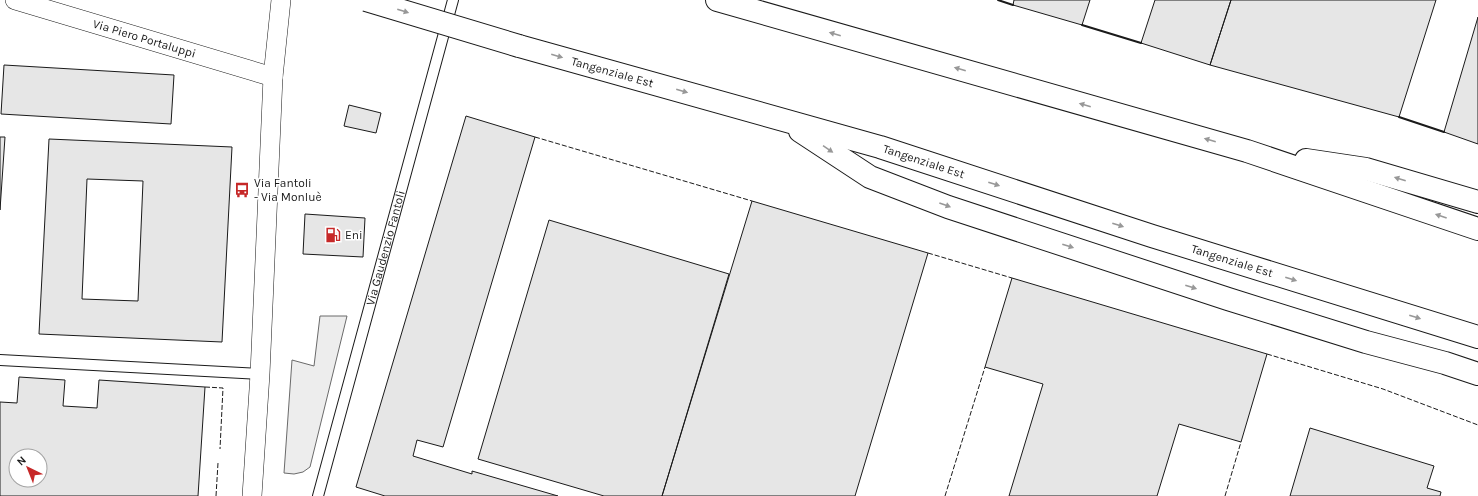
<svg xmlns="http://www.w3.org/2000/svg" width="1478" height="496" font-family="Karla,sans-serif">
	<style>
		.built { fill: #ededed; stroke: #6a6a6a }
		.building { fill: #e6e6e6; stroke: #1a1a1a; fill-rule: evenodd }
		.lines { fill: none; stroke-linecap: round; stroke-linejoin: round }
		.lane-casing { stroke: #1a1a1a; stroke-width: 12 }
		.street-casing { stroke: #1a1a1a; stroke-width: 20 }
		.highway-casing { stroke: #1a1a1a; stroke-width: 24 }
		.lane { stroke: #fff; stroke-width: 10 }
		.street { stroke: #fff; stroke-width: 19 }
		.highway { stroke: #fff; stroke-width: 22 }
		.highway-bridge-casing { stroke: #1a1a1a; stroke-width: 24; stroke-linecap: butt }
		.highway-bridge { stroke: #fff; stroke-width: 22 }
		.fence { stroke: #1a1a1a; stroke-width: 1; stroke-dasharray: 5 2; stroke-linecap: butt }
		.wall { stroke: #1a1a1a; stroke-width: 2 }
		.oneway { fill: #989898 }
		.labels { text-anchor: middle; stroke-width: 3; stroke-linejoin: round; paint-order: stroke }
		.street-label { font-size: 12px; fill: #1a1a1a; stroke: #fff }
		.poi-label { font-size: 12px; fill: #1a1a1a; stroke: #fff; text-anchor: start }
	</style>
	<rect width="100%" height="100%" fill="#fff"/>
	<!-- built -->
	<path class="built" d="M320 316H347L310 467 303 472 294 474 284 473 292 360 314 366Z"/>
	<!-- building -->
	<path class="building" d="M1014 0H1090L1082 25 1013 5Z
		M1155 0H1231L1210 65 1141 43Z
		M1231 0H1436L1399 117 1210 65Z
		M1478 17V144L1444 132Z
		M4 65 174 75 171 124 1 114Z
		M349 105 381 113 376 133 344 126Z
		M466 116 535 137 443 447 417 440 413 456 472 474V471L558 496H385L356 487Z
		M0 137H5L0 210Z
		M49 139 232 147 222 342 39 334ZM87 179 143 181 138 301 82 299Z
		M752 201 928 253 855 496H662Z
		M305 214 365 218 363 257 303 254Z
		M549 220 729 274 662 496H604L478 459Z
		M1012 278 1267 354 1241 442 1179 424 1157 496H1009L1043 384 985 367Z
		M19 377 65 380 63 406 97 408 99 380 205 387 198 496H0V402L17 403ZM16 456H40V480H16Z
		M1310 428 1434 466 1427 488 1441 492 1440 496H1290Z"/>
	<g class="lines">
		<!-- lane casing -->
		<g class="lane-casing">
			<g id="lane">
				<path d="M0 360 260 374"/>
				<path id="s1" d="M318 496 453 0"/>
			</g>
		</g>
		<!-- street casing -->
		<g class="street-casing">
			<g id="street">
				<path id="s2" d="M15 0 273 77"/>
				<path d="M252 496 260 374 273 77 281 0"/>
			</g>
		</g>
		<!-- highway casing -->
		<g class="highway-casing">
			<g id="highway">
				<path d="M717 0 1247 151 1478 229"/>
				<path id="s3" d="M519 46 880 147 1152 236 1478 337"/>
				<path d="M800 131 870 177 948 207 1228 299 1366 342 1445 363 1478 374"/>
				<path d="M1306 160 1366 169 1478 202"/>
			</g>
		</g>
		<!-- lane -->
		<use href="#lane" class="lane"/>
		<!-- street -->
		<use href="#street" class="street"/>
		<!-- highway -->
		<use href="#highway" class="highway"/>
		<!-- highway-bridge casing -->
		<g class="highway-bridge-casing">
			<path id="highway-bridge" d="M366 0 519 46"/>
		</g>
		<!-- highway-bridge -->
		<use href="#highway-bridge" class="highway-bridge"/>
		<!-- fence -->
		<path class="fence" d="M535 137 752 201
			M928 253 1012 278
			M1267 354 1383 389 1478 425
			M205 387 223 388 220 449
			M216 496 218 463
			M945 496 985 367
			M1225 496 1241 442"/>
		<!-- wall -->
		<path class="wall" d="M998 0 1013 5
			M1082 25 1141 43
			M1399 117 1444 132"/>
	</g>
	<!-- one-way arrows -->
	<defs><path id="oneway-solid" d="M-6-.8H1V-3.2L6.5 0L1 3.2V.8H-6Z"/></defs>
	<g class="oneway">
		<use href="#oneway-solid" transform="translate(403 11) rotate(17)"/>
		<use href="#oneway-solid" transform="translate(835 34) rotate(-164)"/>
		<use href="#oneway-solid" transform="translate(557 56) rotate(16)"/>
		<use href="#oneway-solid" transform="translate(960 69) rotate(-164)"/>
		<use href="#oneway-solid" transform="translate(682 91) rotate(16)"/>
		<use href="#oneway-solid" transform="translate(1085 105) rotate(-164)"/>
		<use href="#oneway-solid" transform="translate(1210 140) rotate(-164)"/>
		<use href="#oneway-solid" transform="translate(828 149) rotate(34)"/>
		<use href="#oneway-solid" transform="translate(1400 179) rotate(-163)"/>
		<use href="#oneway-solid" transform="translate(994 184) rotate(18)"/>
		<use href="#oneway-solid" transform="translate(945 205) rotate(20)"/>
		<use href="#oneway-solid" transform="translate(1441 216) rotate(-161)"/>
		<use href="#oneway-solid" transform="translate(1118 225) rotate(18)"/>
		<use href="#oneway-solid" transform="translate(1068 246) rotate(18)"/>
		<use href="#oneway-solid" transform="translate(1291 279) rotate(17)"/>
		<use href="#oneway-solid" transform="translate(1191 287) rotate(18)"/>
		<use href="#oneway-solid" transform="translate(1415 317) rotate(17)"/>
	</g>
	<!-- icons -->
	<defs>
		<g id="bus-bare" transform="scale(1.2)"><path d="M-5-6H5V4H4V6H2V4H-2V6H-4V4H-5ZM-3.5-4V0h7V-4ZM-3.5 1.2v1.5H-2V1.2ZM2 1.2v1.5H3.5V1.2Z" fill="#c62828" stroke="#fff" stroke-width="2.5" paint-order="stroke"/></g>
		<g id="fuel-bare" transform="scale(1.2)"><path d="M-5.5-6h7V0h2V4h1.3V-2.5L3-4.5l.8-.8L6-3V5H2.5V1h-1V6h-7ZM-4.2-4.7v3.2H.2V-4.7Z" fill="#c62828" stroke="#fff" stroke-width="2.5" paint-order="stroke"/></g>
	</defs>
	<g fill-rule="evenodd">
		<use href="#bus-bare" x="242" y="190"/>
		<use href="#fuel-bare" x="333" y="235"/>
	</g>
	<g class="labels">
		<!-- street labels -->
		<g class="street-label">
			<text dy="4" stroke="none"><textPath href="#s2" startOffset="135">Via Piero Portaluppi</textPath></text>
			<text dy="4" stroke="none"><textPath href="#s3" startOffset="97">Tangenziale Est</textPath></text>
			<text dy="4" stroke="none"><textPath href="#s3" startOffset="421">Tangenziale Est</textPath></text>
			<text dy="4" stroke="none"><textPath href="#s1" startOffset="257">Via Gaudenzio Fantoli</textPath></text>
			<text dy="4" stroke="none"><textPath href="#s3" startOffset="745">Tangenziale Est</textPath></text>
		</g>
		<!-- poi labels -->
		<g class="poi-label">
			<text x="254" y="187">Via Fantoli<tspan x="254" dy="14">- Via Monluè</tspan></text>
			<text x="345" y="239">Eni</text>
		</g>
	</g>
	<!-- north arrow -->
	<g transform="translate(28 468) rotate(317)"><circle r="19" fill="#ffffff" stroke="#a3a3a3"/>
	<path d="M0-3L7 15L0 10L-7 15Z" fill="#c62828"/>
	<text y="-6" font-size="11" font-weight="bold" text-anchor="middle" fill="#1a1a1a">N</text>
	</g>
</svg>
